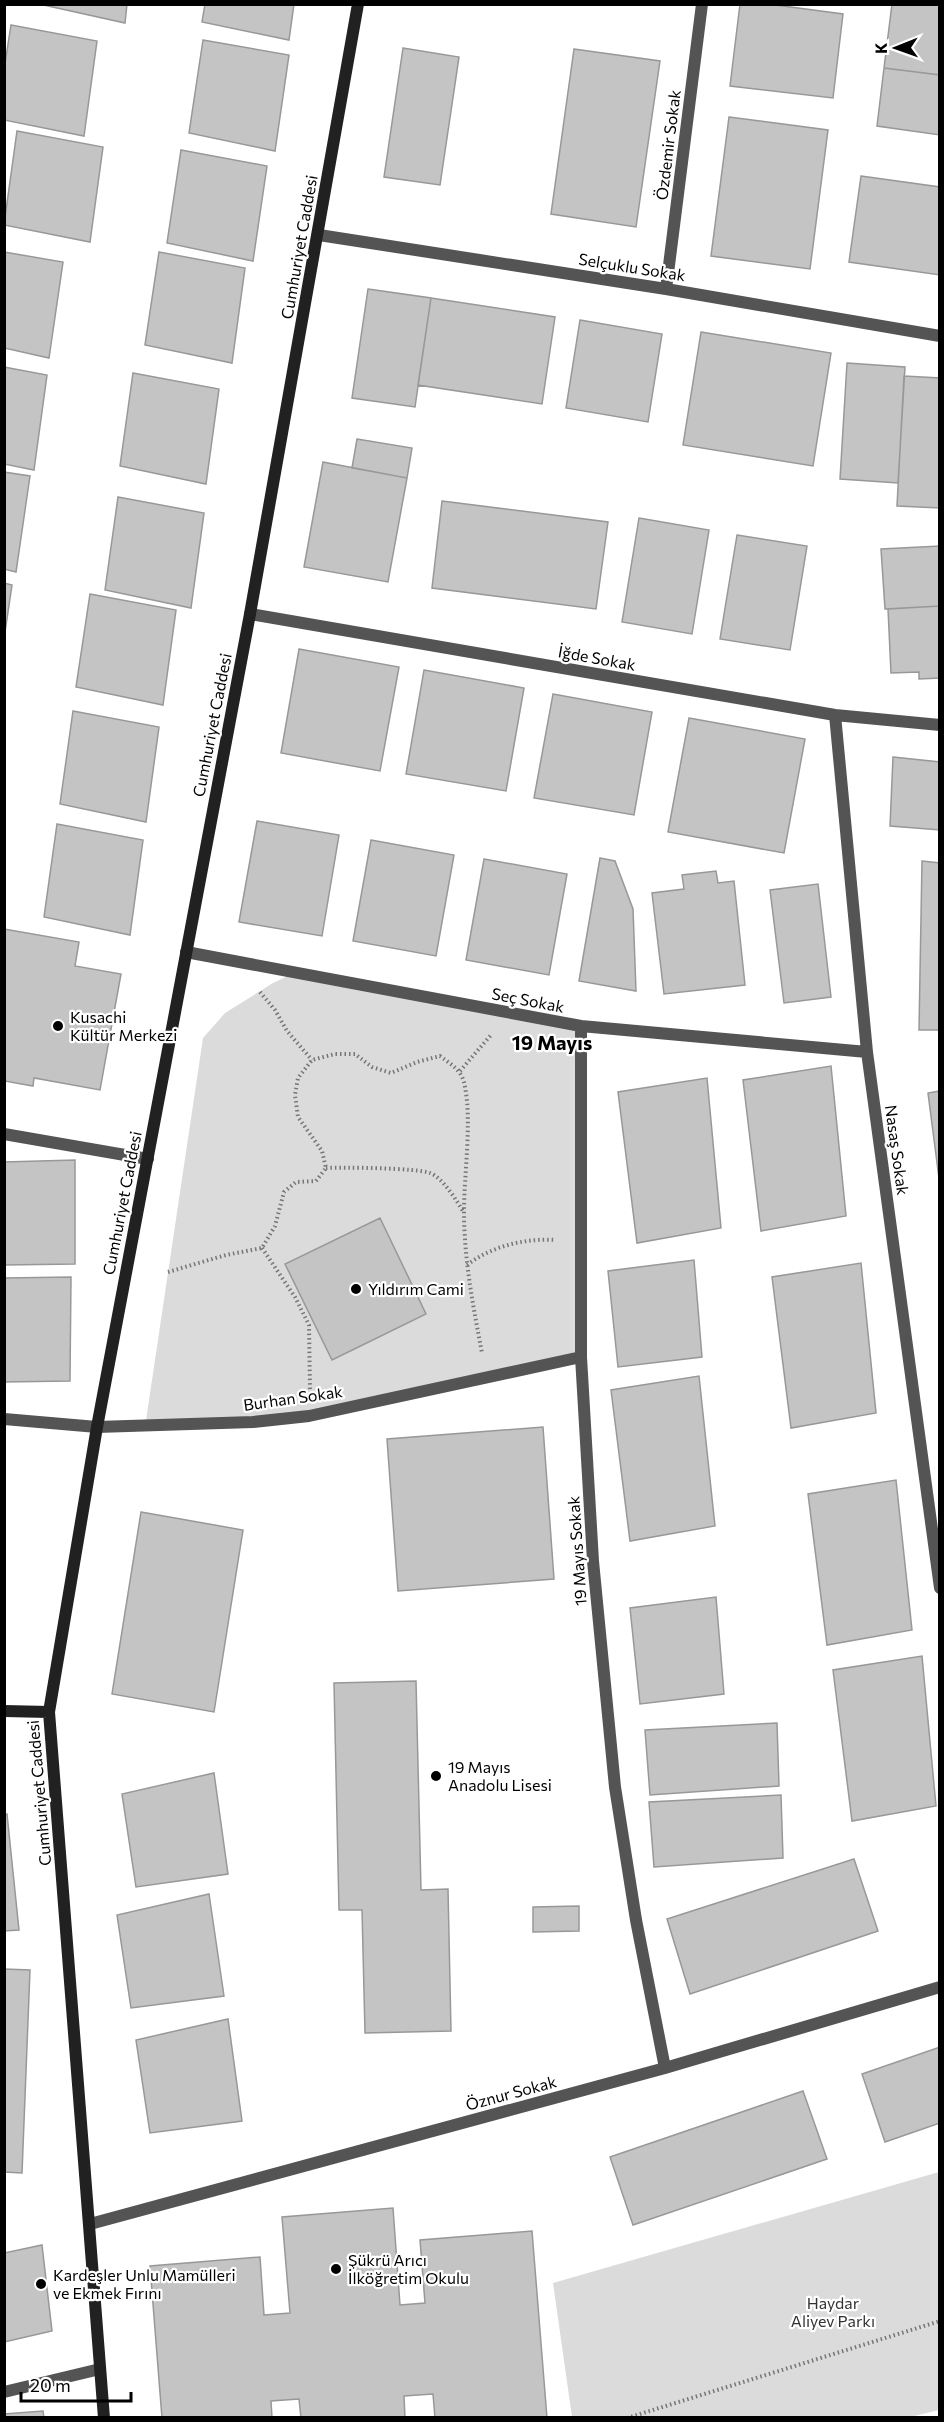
<svg xmlns="http://www.w3.org/2000/svg" width="944" height="2422" font-family="Commissioner,sans-serif">
	<style>
		.green { fill: #dbdbdb }
		.building { fill: #c4c4c4; stroke: #989898; stroke-width: 1.5 }
		.lines { fill: none; stroke-linecap: round; stroke-linejoin: round }
		.path { stroke: #767676; stroke-width: 4; stroke-dasharray: 1.5 3; stroke-linecap: butt }
		.street { stroke: #545454; stroke-width: 12 }
		.secondary { stroke: #212121; stroke-width: 12 }
		.poi-dot { fill: #000; stroke: #fff; stroke-width: 2 }
		.labels { text-anchor: middle; stroke-width: 4.5; stroke-linejoin: round; paint-order: stroke }
		.street-label { font-size: 16px; fill: #000; stroke: #fff }
		.poi-label { font-size: 16px; fill: #000; stroke: #fff; text-anchor: start }
		.park-label { font-size: 16px; fill: #323232; stroke: #fff }
		.quarter-label { font-size: 20px; font-weight: bold; fill: #000; stroke: #fff }
	</style>
	<rect width="100%" height="100%" fill="#fff"/>
	<!-- green -->
	<path class="green" d="M294 973 581 1026V1357L309 1416 145 1427 203 1038 225 1013 273 983Z
		M939 2172V2410L906 2418 572 2417 553 2283Z"/>
	<!-- building -->
	<path class="building" d="M39 4H127L125 23Z
		M205 4H294L289 40 202 22Z
		M740 4H768L843 14 833 98 730 86Z
		M892 4H940V75L884 68Z
		M11 25 97 41 84 136 4 120V70Z
		M203 40 289 55 275 151 189 133Z
		M403 48 459 57 440 185 384 177Z
		M574 49 660 61 636 227 551 214Z
		M884 68 940 75V135L877 126Z
		M729 117 828 130 810 269 711 256Z
		M17 131 103 147 90 242 4 225Z
		M181 150 267 166 253 261 167 243Z
		M861 176 940 187V275L849 262Z
		M4 252 63 262 49 358 4 348Z
		M159 252 245 268 232 363 145 345Z
		M368 289 431 298 415 407 352 398Z
		M431 298 555 317 542 404 418 385Z
		M580 320 662 334 648 422 566 408Z
		M701 332 831 353 813 466 683 445Z
		M847 363 905 367 898 483 840 479Z
		M4 367 47 375 34 470 4 464Z
		M133 373 219 389 206 484 120 466Z
		M904 376 940 378V508L897 506Z
		M357 439 412 448 407 478 352 468Z
		M323 462 407 478 388 582 304 567Z
		M4 472 30 476 16 572 4 569Z
		M118 497 204 513 191 608 105 590Z
		M442 501 608 522 596 609 432 588Z
		M639 518 709 530 692 634 622 622Z
		M737 535 807 546 790 650 720 639Z
		M940 546V606L885 609 881 549Z
		M4 583 12 585 4 639Z
		M90 594 176 610 163 705 76 687Z
		M940 606V678L919 679V672L891 673 888 609Z
		M299 649 399 667 380 771 281 753Z
		M424 670 524 688 506 791 406 774Z
		M553 694 652 712 634 815 534 798Z
		M73 711 159 727 146 822 60 804Z
		M689 718 805 739 784 853 668 832Z
		M893 757 940 762V830L890 826Z
		M257 821 339 835 322 936 239 922Z
		M57 824 143 840 130 935 44 917Z
		M371 840 454 855 436 956 353 941Z
		M600 858 615 861 633 909 636 991 579 981Z
		M484 859 567 874 549 975 466 960Z
		M922 861 940 863V1030H919Z
		M716 871 718 883 734 881 745 985 664 994 652 893 684 889 682 875Z
		M818 884 831 997 784 1003 770 890Z
		M4 929 79 942 75 966 121 974 100 1090 34 1078 33 1086 5 1081 4 1084Z
		M831 1066 846 1216 761 1231 743 1080Z
		M707 1078 721 1228 637 1243 618 1092Z
		M940 1091V1186L928 1093Z
		M75 1160V1264L4 1265V1162Z
		M380 1218 426 1314 332 1360 285 1264Z
		M694 1260 702 1357 618 1367 608 1271Z
		M861 1263 876 1413 791 1428 772 1277Z
		M71 1277 70 1381 4 1382V1278Z
		M699 1376 715 1526 630 1541 611 1390Z
		M543 1427 554 1579 398 1591 387 1439Z
		M896 1480 912 1630 827 1645 808 1494Z
		M141 1512 243 1530 214 1712 112 1694Z
		M716 1597 724 1694 640 1704 630 1608Z
		M922 1656 936 1806 852 1821 833 1670Z
		M416 1681 421 1890 448 1889 451 2031 365 2033 362 1910H339L334 1683Z
		M777 1723 779 1786 650 1795 645 1730Z
		M214 1773 228 1874 136 1887 122 1794Z
		M781 1795 783 1858 654 1867 649 1802Z
		M7 1814 19 1930 4 1931V1815Z
		M854 1859 878 1931 690 1994 667 1919Z
		M209 1894 224 1996 131 2008 117 1915Z
		M579 1906V1931L533 1932V1907Z
		M4 1969 30 1970 22 2173 4 2172Z
		M228 2019 242 2121 150 2133 136 2040Z
		M940 2047V2123L885 2142 862 2074Z
		M803 2091 827 2159 633 2225 610 2157Z
		M393 2208 400 2305 425 2303 420 2240 532 2231 547 2418H435L433 2394 404 2396 405 2418H301L299 2399 271 2401 272 2418H162L150 2266 260 2257 264 2315 290 2313 282 2217Z
		M42 2245 52 2331 4 2342V2253Z
		M43 2411 44 2418H4V2414Z"/>
	<g class="lines">
		<!-- path -->
		<path class="path" d="M260 992 275 1010 287 1031 312 1060
			M460 1071 491 1035
			M326 1168C341 1167 419 1168 430 1173 443 1178 457 1201 464 1213
			M262 1248 295 1297 309 1325 310 1391
			M467 1265C492 1246 525 1238 556 1240
			M168 1272 226 1255 262 1248 275 1226 284 1192 296 1182 316 1181 326 1168 322 1151 298 1117 295 1095 298 1078 312 1060 335 1054H355L372 1067 391 1073 417 1062 440 1056C452 1065 463 1071 465 1087 472 1123 464 1174 464 1211 464 1259 473 1306 482 1353
			M627 2418 940 2321"/>
		<!-- street -->
		<path class="street" d="M319 235 666 289 940 336
			M666 289 702 4
			M250 614 835 715 940 725
			M835 715 867 1052 940 1588
			M186 952 581 1026 867 1052
			M581 1026V1357L593 1561 615 1787 636 1920 665 2068
			M4 1134 148 1159
			M4 1419 97 1427 253 1422 309 1416 581 1357
			M90 2224 665 2068 940 1987
			M4 2392 100 2369"/>
		<!-- secondary -->
		<path class="secondary" d="M4 1711 49 1712
			M104 2418 49 1712 97 1427 250 614 358 4"/>
	</g>
	<!-- markers -->
	<g class="poi-dot">
		<circle cx="58" cy="1026" r="6"/>
		<circle cx="356" cy="1289" r="6"/>
		<circle cx="436" cy="1776" r="6"/>
		<circle cx="336" cy="2269" r="6"/>
		<circle cx="41" cy="2284" r="6"/>
	</g>
	<g class="labels">
		<!-- street labels -->
		<g class="street-label">
			<text transform="translate(668 145) rotate(-83)" y="6">Özdemir Sokak</text>
			<text transform="translate(299 247) rotate(-80)" y="6">Cumhuriyet Caddesi</text>
			<text transform="translate(632 267) rotate(9)" y="6">Selçuklu Sokak</text>
			<text transform="translate(597 658) rotate(10)" y="6">İğde Sokak</text>
			<text transform="translate(212 725) rotate(-79)" y="6">Cumhuriyet Caddesi</text>
			<text transform="translate(528 1000) rotate(11)" y="6">Seç Sokak</text>
			<text transform="translate(897 1150) rotate(82)" y="6">Nasaş Sokak</text>
			<text transform="translate(122 1203) rotate(-79)" y="6">Cumhuriyet Caddesi</text>
			<text transform="translate(293 1398) rotate(-8)" y="6">Burhan Sokak</text>
			<text transform="translate(577 1551) rotate(-94)" y="6">19 Mayıs Sokak</text>
			<text transform="translate(39 1793) rotate(-95)" y="6">Cumhuriyet Caddesi</text>
			<text transform="translate(511 2093) rotate(-15)" y="6">Öznur Sokak</text>
		</g>
		<!-- poi labels -->
		<g class="poi-label">
			<text x="70" y="1023">Kusachi<tspan x="70" dy="18">Kültür Merkezi</tspan></text>
			<text x="368" y="1295">Yıldırım Cami</text>
			<text x="448" y="1773">19 Mayıs<tspan x="448" dy="18">Anadolu Lisesi</tspan></text>
			<text x="348" y="2266">Şükrü Arıcı<tspan x="348" dy="18">İlköğretim Okulu</tspan></text>
			<text x="53" y="2281">Kardeşler Unlu Mamülleri<tspan x="53" dy="18">ve Ekmek Fırını</tspan></text>
		</g>
		<!-- park labels -->
		<g class="park-label">
			<text x="833" y="2309">Haydar<tspan x="833" dy="18">Aliyev Parkı</tspan></text>
		</g>
		<!-- quarter labels -->
		<g class="quarter-label">
			<text x="552" y="1050">19 Mayıs</text>
		</g>
	</g>
	<!-- border -->
	<rect width="944" height="2422" fill="none" stroke="#000000" stroke-width="12"/>
	<!-- north arrow -->
	<g transform="translate(896 48) rotate(269)" stroke="#ffffff" stroke-width="4.5" paint-order="stroke">
	<path d="M0-4.5L10 22L0 15L-10 22Z" fill="#000000"/>
	<text y="-9" font-size="16" font-weight="bold" text-anchor="middle" fill="#000000">K</text>
	</g>
	<!-- scale -->
	<path d="M21 2392v9h110v-9" fill="none" stroke="#000000" stroke-width="3"/>
	<text x="30" y="2392" font-size="18" fill="#000000" stroke="#ffffff" stroke-width="4.5" paint-order="stroke">20 m</text>
</svg>
